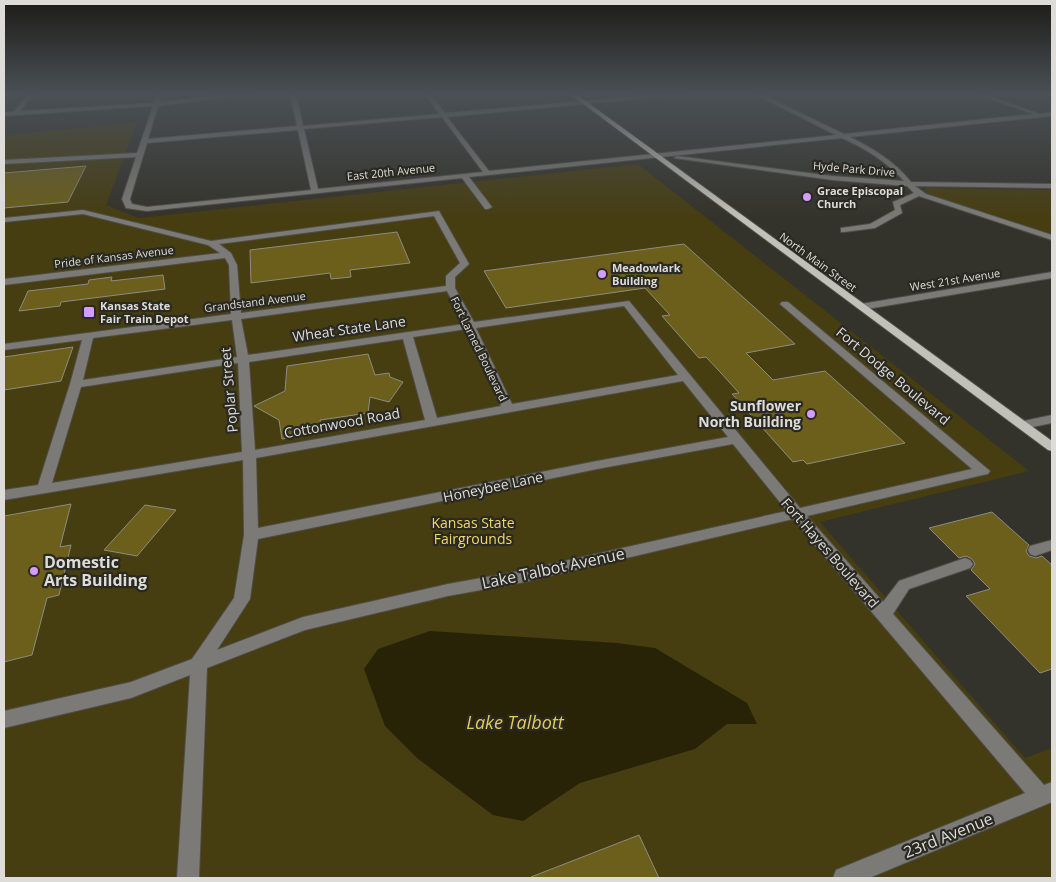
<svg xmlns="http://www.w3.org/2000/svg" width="1056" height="882" font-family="'Open Sans',sans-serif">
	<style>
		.green { fill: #463d11 }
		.water { fill: #282307 }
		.building { fill: #6b5f1b; stroke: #8d8c83 }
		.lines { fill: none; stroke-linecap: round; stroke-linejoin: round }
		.minor-casing { stroke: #4f4e47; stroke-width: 2 }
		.major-casing { stroke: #4f4e47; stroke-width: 2 }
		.minor { fill: #7b7a76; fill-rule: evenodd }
		.major { fill: #c2c1b9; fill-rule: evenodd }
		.poi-dot { fill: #d29dfd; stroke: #2a2922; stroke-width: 2 }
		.labels { text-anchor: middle; stroke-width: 4.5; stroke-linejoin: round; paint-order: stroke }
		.far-street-label { font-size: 11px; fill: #dddcd8; stroke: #2a2922 }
		.far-poi-label { font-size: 11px; font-weight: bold; fill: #dddcd8; stroke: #2a2922; text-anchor: start }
		.street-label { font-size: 14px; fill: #dddcd8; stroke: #2a2922 }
		.poi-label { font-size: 14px; font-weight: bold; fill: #dddcd8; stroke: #2a2922; text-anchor: end }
		.park-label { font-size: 14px; fill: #f0d965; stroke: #2a2922 }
		.near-poi-label { font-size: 16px; font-weight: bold; fill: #dddcd8; stroke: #2a2922; text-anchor: start }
		.near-street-label { font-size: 16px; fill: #dddcd8; stroke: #2a2922 }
		.near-water-label { font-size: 18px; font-style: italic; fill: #e3cc57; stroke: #2a2922 }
	</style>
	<rect width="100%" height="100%" fill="#34332b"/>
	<!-- green -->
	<path class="green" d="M137 123 106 205 139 218 638 164 1029 471 820 522 1025 758 1052 748V878H4V135Z
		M926 188 1052 190V234L932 196 923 191Z"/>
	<!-- water -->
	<path class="water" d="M430 631 617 643 655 648 747 703 757 724H727L695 749 580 783 523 821 493 815 417 758 385 726 364 669 378 649Z"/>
	<!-- building -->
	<path class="building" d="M86 166 68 202 4 208V173Z
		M397 232 410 263 350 270 351 277 331 279 330 273 251 283 250 250Z
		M684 244 795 344 746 353 773 380 825 371 905 443 807 464 803 460 793 462 732 394 739 393 721 373 706 357 699 358 662 316 670 315 645 288 506 308 484 271Z
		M163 275 165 289 61 302 60 306 19 311 28 291 88 284 89 280 112 277 111 281Z
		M73 347 61 381 4 390V357Z
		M368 354 375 375 389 373 390 377 403 382 389 402 370 397 368 413 320 420 321 432 282 439 279 420 254 406 285 391 287 366Z
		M71 504 60 547 71 545 59 595 47 598 32 655 4 662V516Z
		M145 505 176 510 137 556 104 550Z
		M992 512 1029 545 1026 551 1029 556 1036 558 1042 556 1052 565V669L1040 673 966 596 990 589 971 570 975 564 972 559 966 556 959 558 929 528Z
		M639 835 659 878H531V877Z"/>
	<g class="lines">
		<!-- minor casing -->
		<g class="minor-casing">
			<path id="minor" d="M29 94H34L20 111 154 103 156 94H161L159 102 236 94H255L158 106 148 139 297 126 290 94H296L303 126 439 114 425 94H430L445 113 667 94H691L447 117 489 171 836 135 754 94H761L844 134 1033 114 976 94H984L1040 114 1052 112V116L850 137C874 149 894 161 911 182L1052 184V188L915 186 926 194 1052 235V240L919 196 900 205 902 213 875 228 844 232H841V228L870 224 895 210 893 202 914 193 907 186 832 180 674 158 677 156 832 176 904 181C886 161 866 149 842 138L469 177 492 207 488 209H485L462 178 147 211 126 208 122 199 136 157 4 164V160L137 153 153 106 4 116V112H13ZM442 117 483 172 318 189 304 129ZM298 130 311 190 147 207 132 204 130 199 147 143Z
				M83 210 211 241 439 211 469 264 455 277V288L474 322 629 301 800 508 972 469 780 304 782 302H788L990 471 988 474 983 475 807 516 883 602 899 581 965 558 970 560 973 564 970 568 909 589 893 614 1044 785 1052 782V802L869 878H833L836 870 1025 793 793 519 520 583 448 596 305 630 207 668 199 878H177L190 675 131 698 4 728V711L131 682 192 659 234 598 244 535 243 460 4 500V490L38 485 70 384 82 340 4 350V344L231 314 229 265 225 258 4 285V279L220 253 208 245 83 214 4 222V218ZM434 216 460 263 446 276V286L241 313 237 265 231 253 219 244ZM447 291 464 324 248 355 241 319ZM624 306 678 375 512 404 476 328ZM232 320 237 357 83 380 93 338ZM467 329 501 406 437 418 413 337ZM403 339 425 420 255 450 249 362ZM238 363 242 452 52 483 81 387ZM683 381 728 437 597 461 258 528 256 458ZM733 444 787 511 520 571 448 584 303 617 217 650 250 599 258 539 597 469Z
				M1052 272V278L861 310 856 307 861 304Z
				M1052 415V423L1023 429 1017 425 1019 422Z
				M1052 540V550L1035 556 1030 554 1028 550 1030 546Z"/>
		</g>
		<!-- major casing -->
		<g class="major-casing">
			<path id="major" d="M570 94H576L1052 441V451L1048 450Z"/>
		</g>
		<!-- minor -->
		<use href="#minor" class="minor"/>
		<!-- major -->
		<use href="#major" class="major"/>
	</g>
	<!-- sky -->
	<linearGradient id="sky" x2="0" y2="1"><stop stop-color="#1d1c18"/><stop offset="0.43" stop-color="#4a5055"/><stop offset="1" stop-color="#4a5055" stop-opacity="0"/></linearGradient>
	<rect width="1056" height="218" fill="url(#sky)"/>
	<!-- markers -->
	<g class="poi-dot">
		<circle cx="807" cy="197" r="5"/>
		<circle cx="602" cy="274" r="5"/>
		<rect x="83" y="306" width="12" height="12" rx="2.5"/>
		<circle cx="811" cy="414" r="5"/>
		<circle cx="34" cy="571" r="5"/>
	</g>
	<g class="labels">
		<!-- far-street labels -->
		<g class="far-street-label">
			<text transform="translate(854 169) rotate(5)" y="4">Hyde Park Drive</text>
			<text transform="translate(391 172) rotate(-6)" y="4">East 20th Avenue</text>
			<text transform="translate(114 257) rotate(-7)" y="4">Pride of Kansas Avenue</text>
			<text transform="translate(818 262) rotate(36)" y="4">North Main Street</text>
			<text transform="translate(955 280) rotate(-9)" y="4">West 21st Avenue</text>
			<text transform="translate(255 302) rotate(-7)" y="4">Grandstand Avenue</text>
			<text transform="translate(479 349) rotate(64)" y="4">Fort Larned Boulevard</text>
		</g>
		<!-- far-poi labels -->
		<g class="far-poi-label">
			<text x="817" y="195">Grace Episcopal<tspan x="817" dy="13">Church</tspan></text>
			<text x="612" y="272">Meadowlark<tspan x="612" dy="13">Building</tspan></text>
			<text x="100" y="310">Kansas State<tspan x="100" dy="13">Fair Train Depot</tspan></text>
		</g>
		<!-- street labels -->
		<g class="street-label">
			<text transform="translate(349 329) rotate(-8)" y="5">Wheat State Lane</text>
			<text transform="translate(893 376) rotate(40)" y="5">Fort Dodge Boulevard</text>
			<text transform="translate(229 390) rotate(-95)" y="5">Poplar Street</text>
			<text transform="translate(342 423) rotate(-10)" y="5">Cottonwood Road</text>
			<text transform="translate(493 487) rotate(-12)" y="5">Honeybee Lane</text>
			<text transform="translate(830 553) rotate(49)" y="5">Fort Hayes Boulevard</text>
		</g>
		<!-- poi labels -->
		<g class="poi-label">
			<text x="801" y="411">Sunflower<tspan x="801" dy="16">North Building</tspan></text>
		</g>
		<!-- park labels -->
		<g class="park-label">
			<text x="473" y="528">Kansas State<tspan x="473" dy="16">Fairgrounds</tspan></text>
		</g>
		<!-- near-poi labels -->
		<g class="near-poi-label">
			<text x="44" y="568">Domestic<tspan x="44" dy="18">Arts Building</tspan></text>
		</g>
		<!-- near-street labels -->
		<g class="near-street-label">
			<text transform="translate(553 568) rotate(-12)" y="6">Lake Talbot Avenue</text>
			<text transform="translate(948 835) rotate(-22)" y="6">23rd Avenue</text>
		</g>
		<!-- near-water labels -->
		<g class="near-water-label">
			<text x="515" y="729">Lake Talbott</text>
		</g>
	</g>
	<!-- border -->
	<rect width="1056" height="882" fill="none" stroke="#dddcd8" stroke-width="10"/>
</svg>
